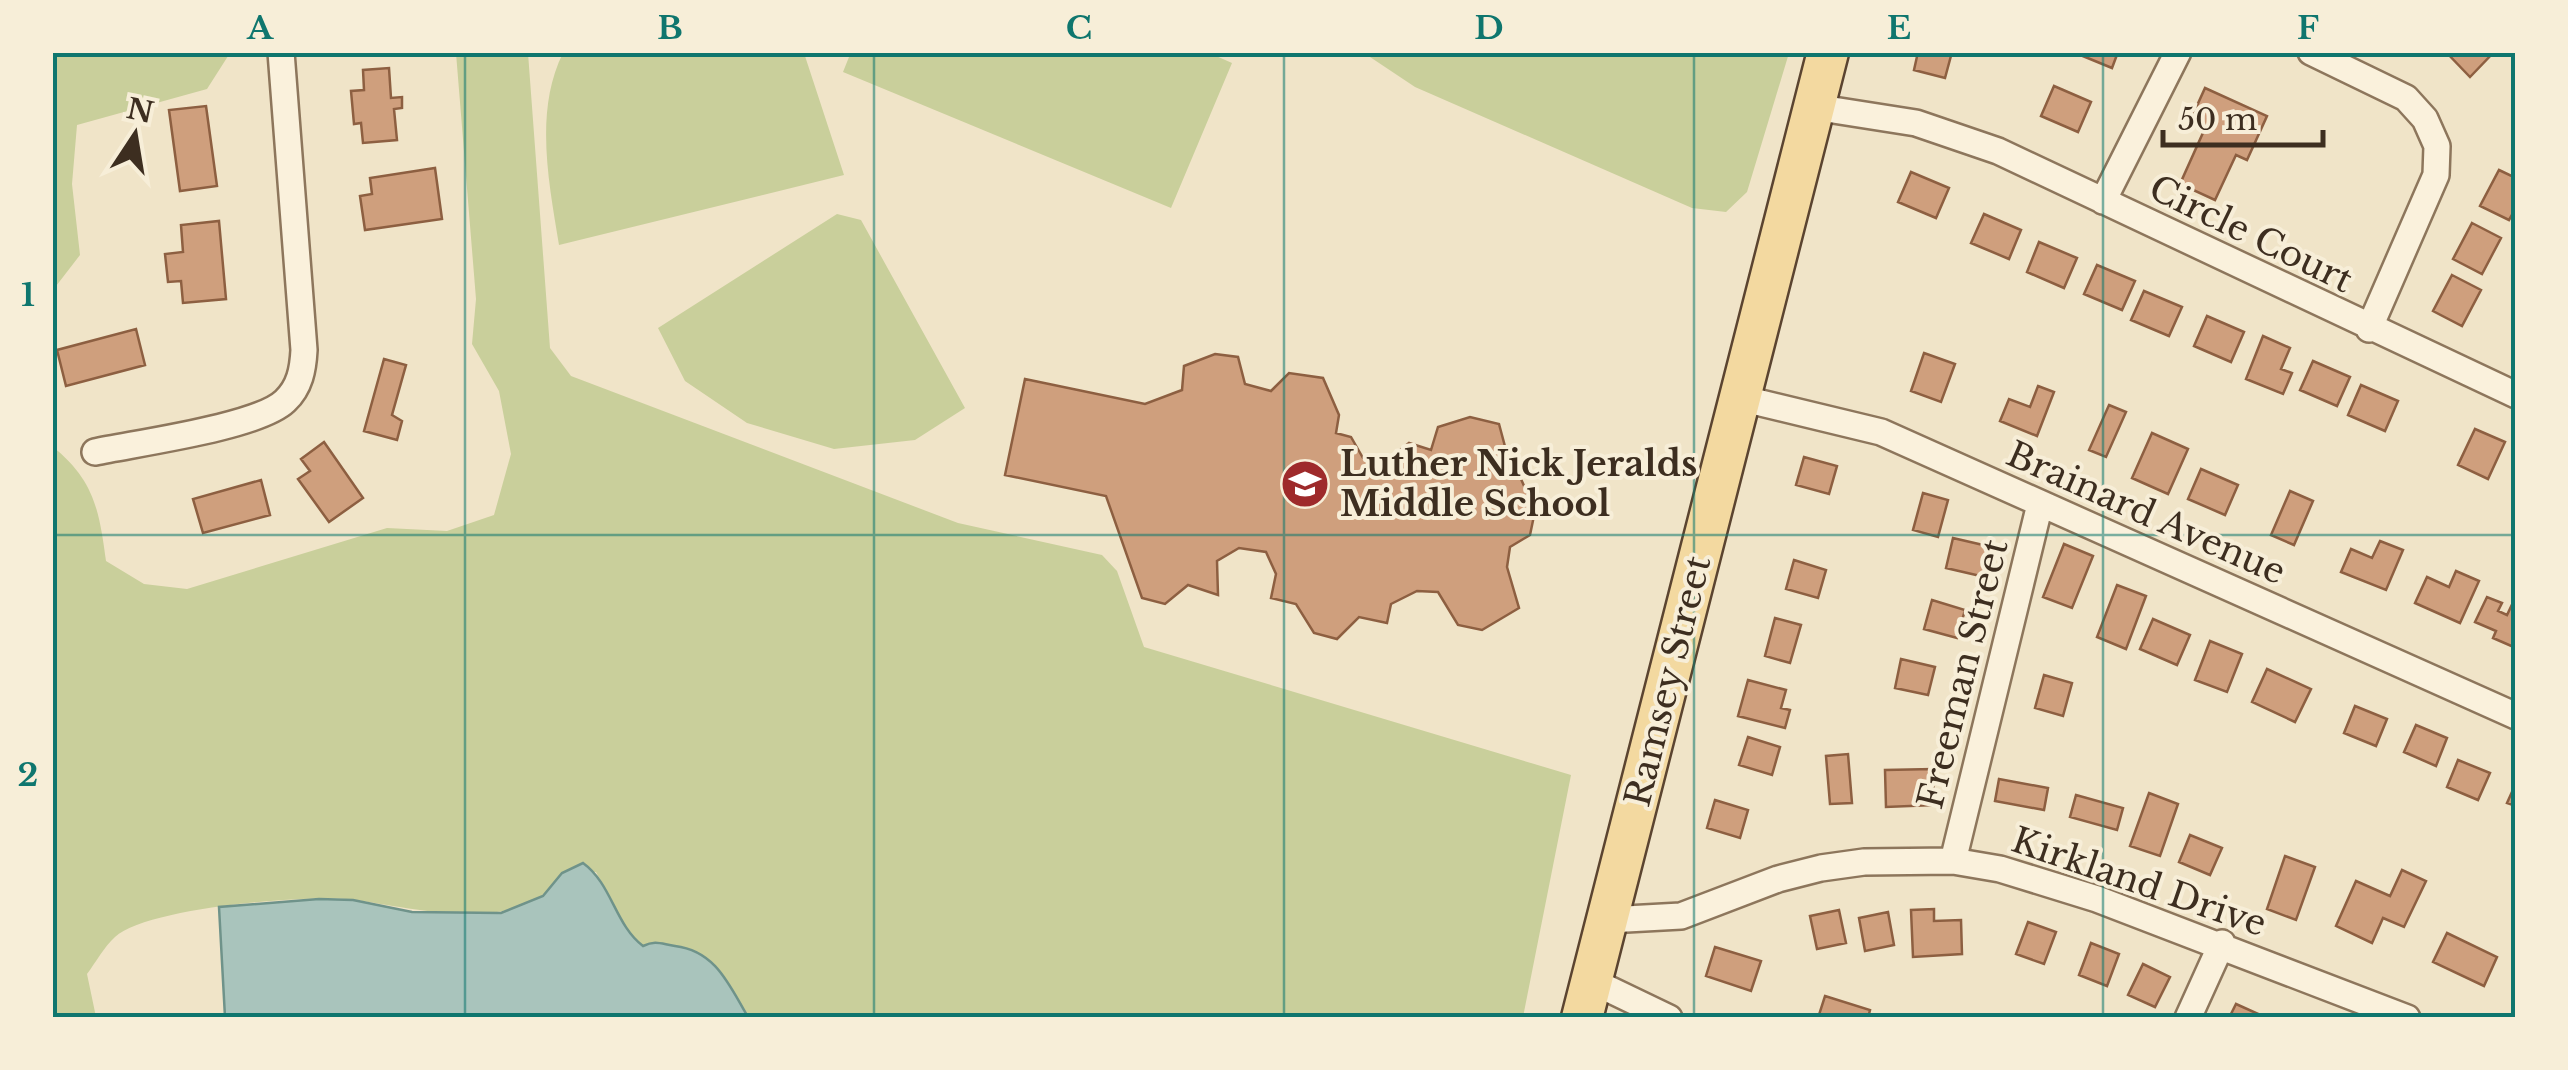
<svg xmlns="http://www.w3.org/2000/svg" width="2568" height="1070" font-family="'Libre Baskerville',serif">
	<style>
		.green { fill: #c9cf9b }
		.water { fill: #a9c4bc; stroke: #6f938a; stroke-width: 2.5 }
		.building { fill: #cf9f7d; stroke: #8d5f41; stroke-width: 2.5 }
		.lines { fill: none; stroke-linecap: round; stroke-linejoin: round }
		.street-casing { stroke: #8d765c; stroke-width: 30 }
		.primary-casing { stroke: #5b4430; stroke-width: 45 }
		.street { stroke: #faf1dc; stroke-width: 25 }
		.primary { stroke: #f3d9a0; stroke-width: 40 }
		.grid { fill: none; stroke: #0f766e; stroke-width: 2.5; stroke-opacity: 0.55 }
		.labels { text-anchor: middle; stroke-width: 8; stroke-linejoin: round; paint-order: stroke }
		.street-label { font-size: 35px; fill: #3d2e20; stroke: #f7eed8 }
		.poi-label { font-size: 35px; font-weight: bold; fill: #3d2e20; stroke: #f7eed8; text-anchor: start }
		.neatline { fill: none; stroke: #0f766e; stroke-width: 4 }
		.grid-label { font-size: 32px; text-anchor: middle; font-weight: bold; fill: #0f766e }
	</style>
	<rect width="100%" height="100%" fill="#f0e4c8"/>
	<!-- green -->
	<path class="green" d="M53 52 230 53 207 89 77 125 72 184 80 255 53 290Z
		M851 52H1207L1232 63 1171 208 843 72Z
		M456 53H528L550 348 571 376 958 523 1102 555 1117 571 1144 647 1571 775 1523 1017H748C729 985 715 951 675 946 661 944 656 940 644 946L631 937 596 872 562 873C525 938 415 908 355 900 311 894 147 907 115 937 104 947 96 962 87 974L96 1017H53L52 446C94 480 99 509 106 561L144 584 187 589 387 528 447 531 494 515 511 454 499 391 472 344 476 299Z
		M563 53H804L844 175 559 245C549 183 534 111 563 53Z
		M1364 53H1789L1747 192 1726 212 1692 208 1415 87Z
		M837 214 861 220 965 408 915 440 834 449 747 423 685 381 658 328Z"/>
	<!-- water -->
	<path class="water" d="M583 863C612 884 615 925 643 946 656 940 661 944 675 946 716 951 729 985 748 1017H225L219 907 319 899 353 900 412 912 501 913 543 896 562 873Z"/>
	<!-- building -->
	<path class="building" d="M1918 52H1952L1945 78 1914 70Z
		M2073 52H2118L2112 68Z
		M2446 52H2492L2493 53 2470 77Z
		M389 68 391 98 402 97V108L394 109 397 140 363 143 361 123 354 124 351 91 364 90 363 70Z
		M2054 86 2091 102 2078 132 2041 116Z
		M2205 88 2267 116 2247 160 2236 155 2215 200 2180 184 2206 126 2191 119Z
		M206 106 217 186 180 191 169 110Z
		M435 168 442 219 365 230 360 196 372 194 370 178Z
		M2499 170 2516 178V208L2509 220 2480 206Z
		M1911 172 1949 188 1936 218 1898 202Z
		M1984 214 2021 230 2009 259 1971 243Z
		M219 221 226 299 183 303 181 281 168 282 165 254 183 252 181 225Z
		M2472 223 2501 238 2482 274 2453 259Z
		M2039 242 2077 258 2064 288 2027 272Z
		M2097 265 2135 281 2122 310 2084 294Z
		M2452 275 2481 290 2462 326 2433 311Z
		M2144 291 2182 307 2169 336 2131 320Z
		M2207 316 2244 332 2231 362 2194 346Z
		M136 329 145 365 66 386 57 350Z
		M2263 336 2290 348 2281 369 2292 373 2283 394 2246 379Z
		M1924 353 1955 364 1941 402 1911 391Z
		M1215 354 1238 357 1245 384 1271 391 1289 373 1323 378 1339 415 1336 433 1351 437 1363 458 1384 463 1409 443 1431 450 1438 427 1470 417 1499 424 1507 454 1501 474 1521 479 1535 511 1530 535 1510 547 1507 567 1519 608 1482 630 1458 625 1438 592 1417 591 1391 604 1387 623 1359 617 1337 639 1314 633 1296 604 1271 598 1276 574 1266 552 1239 548 1217 561 1218 595 1188 585 1165 604 1142 598 1106 496 1005 475 1025 379 1145 404 1182 390 1184 366Z
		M384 359 406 365 392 415 402 421 397 440 364 431Z
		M2313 361 2350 377 2337 406 2300 390Z
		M2361 385 2398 401 2385 431 2348 415Z
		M2038 386 2054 392 2037 436 2000 421 2009 399 2030 407Z
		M2109 405 2126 412 2106 457 2089 450Z
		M2475 429 2505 442 2488 479 2458 465Z
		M2152 433 2188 449 2168 494 2132 478Z
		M324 442 363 498 329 522 298 479 310 471 301 459Z
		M1804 457 1837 466 1829 494 1796 485Z
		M2201 469 2238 485 2225 515 2188 499Z
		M261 480 270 515 203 533 193 499Z
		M2290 491 2313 501 2294 545 2271 535Z
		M1923 493 1948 500 1938 537 1913 530Z
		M1953 538 1996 548 1989 578 1946 568Z
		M2380 541 2403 550 2386 590 2341 572 2351 549 2372 558Z
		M2064 544 2093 556 2072 608 2043 597Z
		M1794 560 1826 570 1818 598 1786 589Z
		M2456 571 2479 581 2460 623 2415 603 2427 577 2449 587Z
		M2117 585 2146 596 2126 649 2097 637Z
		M2516 596V648L2493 638 2496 631 2475 622 2487 597 2502 603 2498 611 2507 615Z
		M1932 600 1965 610 1957 638 1924 629Z
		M1775 618 1801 625 1790 663 1765 656Z
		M2153 619 2190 635 2177 665 2140 649Z
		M2210 641 2242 654 2227 692 2195 680Z
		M1901 659 1935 667 1928 695 1895 688Z
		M2267 669 2311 689 2295 722 2252 702Z
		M2044 675 2072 683 2063 716 2035 708Z
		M1748 680 1786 690 1781 708 1790 710 1785 728 1738 716Z
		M2355 706 2387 719 2376 746 2344 733Z
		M2416 725 2447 738 2436 766 2404 752Z
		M1748 737 1780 747 1772 775 1739 765Z
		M1848 754 1852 803 1830 804 1826 756Z
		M2458 760 2490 773 2478 800 2447 787Z
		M1933 769 1934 805 1886 807 1885 770Z
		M1999 779 2048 788 2044 810 1995 801Z
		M2516 783V806L2507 803Z
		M2149 793 2178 804 2160 856 2130 846Z
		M2076 795 2123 808 2117 830 2070 817Z
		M1715 800 1748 810 1740 838 1707 828Z
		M2190 835 2222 848 2210 875 2179 862Z
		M2285 856 2315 867 2296 920 2267 909Z
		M2402 870 2426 881 2404 927 2383 918 2372 943 2336 926 2356 881 2390 896Z
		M1934 909V921L1961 920 1962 954 1913 957 1911 910Z
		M1839 910 1846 943 1817 949 1810 916Z
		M1888 912 1894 945 1865 951 1859 918Z
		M2028 922 2056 932 2044 964 2016 954Z
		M2447 933 2497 957 2484 986 2433 962Z
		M2091 943 2119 954 2107 986 2079 975Z
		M1715 947 1761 961 1751 991 1706 976Z
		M2143 964 2170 977 2155 1007 2128 995Z
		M1825 996 1870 1010 1868 1018H1818Z
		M2236 1004 2267 1018H2229Z"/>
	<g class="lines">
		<!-- street casing -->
		<g class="street-casing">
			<path id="street" d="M2311 52 2406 98 2425 119 2437 146 2436 175 2369 329
				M1814 107 1916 123 1998 151 2516 395
				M2103 201 2178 52
				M1740 398 1881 432 2516 716
				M95 452C137 443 258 427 285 401 300 387 303 369 304 350L281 52
				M1953 861 2040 504
				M1608 920 1681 916 1778 879 1821 868 1864 862 1953 861 2000 869 2097 899 2407 1018
				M1592 981 1669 1018
				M2188 1018 2222 943"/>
		</g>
		<!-- primary casing -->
		<g class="primary-casing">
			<path id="primary" d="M1582 1018 1828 52"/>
		</g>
		<!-- street -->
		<use href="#street" class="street"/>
		<!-- primary -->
		<use href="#primary" class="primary"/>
	</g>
	<!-- grid -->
	<path class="grid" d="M465 52V1018M874 52V1018M1284 52V1018M1694 52V1018M2103 52V1018M52 535H2516"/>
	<!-- icons -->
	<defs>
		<g id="school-disc" transform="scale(2.5)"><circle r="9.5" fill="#9e2a2b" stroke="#f7eed8"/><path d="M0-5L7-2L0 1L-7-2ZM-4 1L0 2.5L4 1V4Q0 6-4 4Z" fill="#fff"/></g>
	</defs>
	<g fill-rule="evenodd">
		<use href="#school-disc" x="1305" y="484"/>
	</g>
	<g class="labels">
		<!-- street labels -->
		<g class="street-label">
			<text transform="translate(2251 234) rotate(26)" y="12">Circle Court</text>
			<text transform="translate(2146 513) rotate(24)" y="12">Brainard Avenue</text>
			<text transform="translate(1963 674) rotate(-76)" y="12">Freeman Street</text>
			<text transform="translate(1668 681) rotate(-76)" y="12">Ramsey Street</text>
			<text transform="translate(2139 882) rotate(19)" y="12">Kirkland Drive</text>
		</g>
		<!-- poi labels -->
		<g class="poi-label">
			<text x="1340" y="476">Luther Nick Jeralds<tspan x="1340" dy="40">Middle School</tspan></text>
		</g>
	</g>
	<!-- border -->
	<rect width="2568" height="1070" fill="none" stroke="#f7eed8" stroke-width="110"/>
	<!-- north arrow -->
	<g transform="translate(135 135) rotate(12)" stroke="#f7eed8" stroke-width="8" paint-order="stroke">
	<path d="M0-8L18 38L0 25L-18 38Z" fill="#3d2e20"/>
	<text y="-15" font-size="28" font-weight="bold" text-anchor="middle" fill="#3d2e20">N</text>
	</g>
	<!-- scale -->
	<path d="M2163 130v15h160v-15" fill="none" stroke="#3d2e20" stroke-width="5"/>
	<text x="2178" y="130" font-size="30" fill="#3d2e20" stroke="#f7eed8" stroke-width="8" paint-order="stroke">50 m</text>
	<rect x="55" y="55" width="2458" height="960" class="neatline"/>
	<g class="grid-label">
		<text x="260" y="39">A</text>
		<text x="670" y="39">B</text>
		<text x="1079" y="39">C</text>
		<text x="1489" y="39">D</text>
		<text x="1899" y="39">E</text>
		<text x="2308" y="39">F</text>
		<text x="28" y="306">1</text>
		<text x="28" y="786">2</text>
	</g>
</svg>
